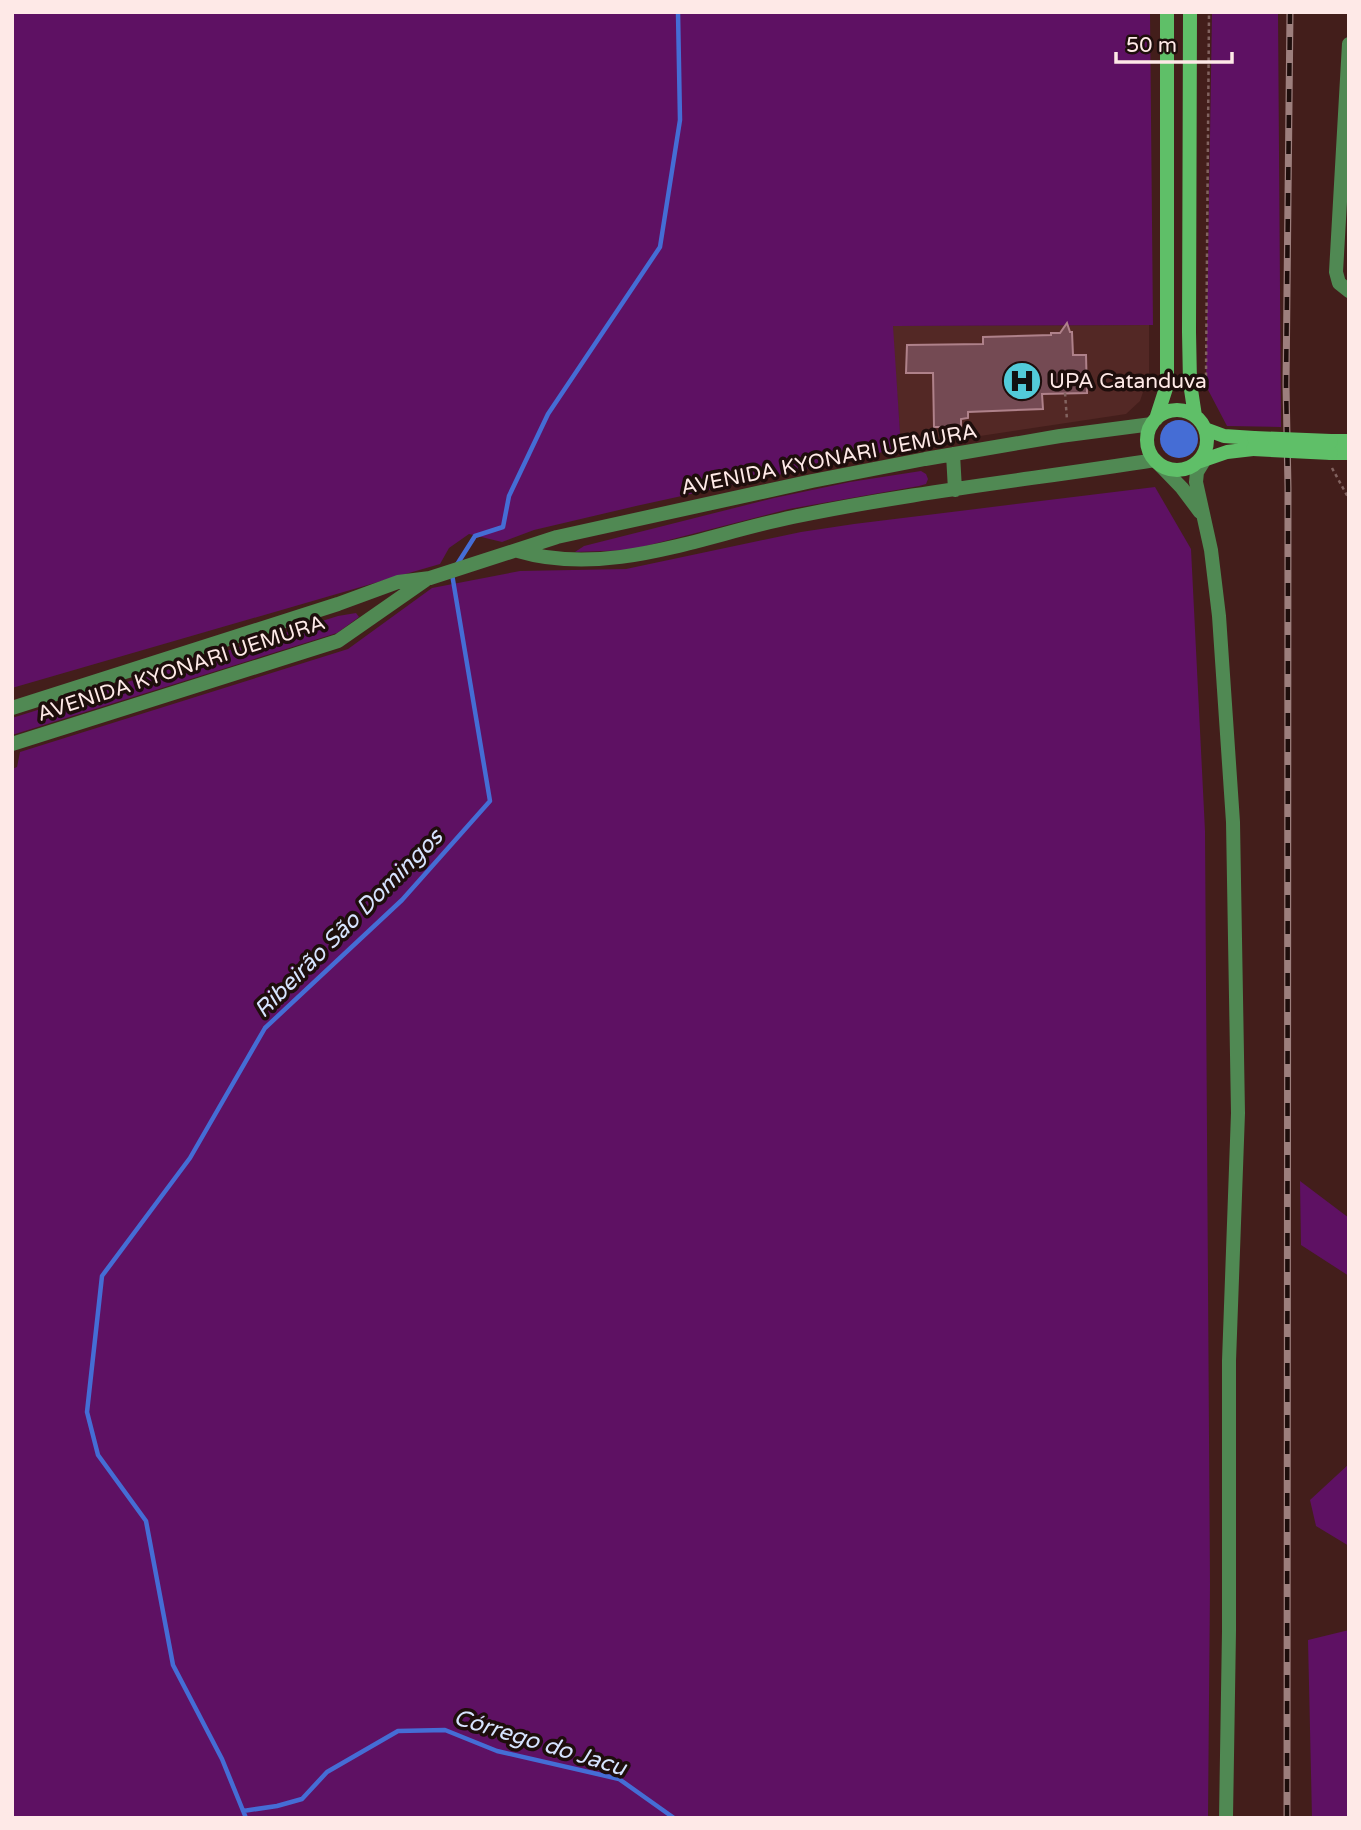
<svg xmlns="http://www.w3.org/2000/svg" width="1361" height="1830" font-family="'Varela Round',sans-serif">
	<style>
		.built { fill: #532825 }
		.green { fill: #5e1163 }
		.water { fill: #456dd5 }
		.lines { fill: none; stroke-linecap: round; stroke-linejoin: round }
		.stream { stroke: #456dd5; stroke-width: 4.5 }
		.building { fill: #744a53; stroke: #af818a; stroke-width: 2 }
		.path { stroke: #826360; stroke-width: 2.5; stroke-dasharray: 3.5 3.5; stroke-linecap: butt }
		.minor { stroke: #508953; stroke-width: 14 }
		.tertiary { stroke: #508953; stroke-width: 14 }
		.secondary { stroke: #5fbf68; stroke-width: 14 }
		.rail-casing { stroke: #9d7f7d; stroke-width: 7 }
		.rail { stroke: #1e0e0c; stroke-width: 4.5; stroke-dasharray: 13; stroke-linecap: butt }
		.secondary-bridge { stroke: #5fbf68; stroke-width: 14 }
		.labels { text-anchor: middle; stroke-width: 7; stroke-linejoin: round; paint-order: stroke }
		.poi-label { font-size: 21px; fill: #fee9e7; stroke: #1e0e0c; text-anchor: start }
		.street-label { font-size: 21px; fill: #fee9e7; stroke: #1e0e0c }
		.water-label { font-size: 23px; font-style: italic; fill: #d7e4ff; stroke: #1e0e0c }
	</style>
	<rect width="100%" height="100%" fill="#431e1b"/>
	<!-- built -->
	<path class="built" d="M1149 325V374L1140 401 1126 414 901 448 892 326Z"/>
	<!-- green -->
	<path class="green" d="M12 12H1150L1153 325 893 326 901 448 636 506 534 530 502 542 469 534 449 548 440 564 12 688Z
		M1212 12H1278L1281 427 1227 426 1206 386Z
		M921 471 926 474 928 479 926 484 919 486 789 509 630 550 575 552 584 546 774 498 850 482Z
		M1155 487 1191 549 1205 831 1210 1585 1208 1818H12V769L17 767 20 752 348 649 432 588 520 571 626 569 801 532 854 524Z
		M356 613 359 617 337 633 12 735V718L338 616Z
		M1300 1181 1349 1218V1276L1301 1245Z
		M1349 1464V1546L1316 1526 1310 1500Z
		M1349 1630V1818H1312L1308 1640Z"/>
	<!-- water -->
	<path class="water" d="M1160 439a19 19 0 1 1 38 0a19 19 0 1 1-38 0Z"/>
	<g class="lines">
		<!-- stream -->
		<path class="stream" d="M456 566 475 536 503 527 509 496 548 414 660 247 680 120 678 12
			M243 1811 277 1806 302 1799 327 1772 398 1731 445 1730 497 1751 619 1779 674 1818
			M246 1818 222 1759 173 1665 146 1521 98 1455 87 1412 102 1276 190 1158 265 1028 402 900 490 801 452 574"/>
	</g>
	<!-- building -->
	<path class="building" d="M1067 323 1070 332H1072L1073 355H1086L1087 393 1042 394 1043 409 968 412V418L961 419V427H934L933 373H906L907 345 983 344V337L1051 335V333H1060Z"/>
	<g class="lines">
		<!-- path -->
		<path class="path" d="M1206 376 1209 12
			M1065 393 1067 420
			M1332 468 1349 499"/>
		<!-- minor -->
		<path class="minor" d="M1349 44 1336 272 1339 283 1349 291"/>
		<!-- tertiary -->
		<path class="tertiary" d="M953 454 955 490
			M1205 459 1197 472 1196 482 1211 550 1219 616 1233 822 1238 1113 1229 1361V1631L1226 1818
			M518 551C609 578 704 535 793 517 913 492 1035 479 1155 460L1182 488 1200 512
			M12 708 338 604 398 582 430 578 557 537 812 481 925 459 1060 436 1152 424
			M12 744 338 641 427 579"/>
		<!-- secondary -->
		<path class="secondary" d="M1190 12 1189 332 1190 383 1195 416
			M1147 440a30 30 0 1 1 60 0a30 30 0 1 1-60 0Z
			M1156 419 1167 385V12
			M1205 429 1224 436 1254 438
			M1331 441H1349
			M1331 453H1349
			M1198 462 1227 452 1253 449"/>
		<!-- rail casing -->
		<g class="rail-casing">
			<path id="rail" d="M1287 1818 1288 488 1286 385 1290 12"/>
		</g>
		<!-- rail -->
		<use href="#rail" class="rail"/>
		<!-- secondary-bridge -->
		<path class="secondary-bridge" d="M1254 438 1331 441
			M1253 449 1331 453"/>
	</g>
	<!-- icons -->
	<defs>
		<g id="hospital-disc" transform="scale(2.0125)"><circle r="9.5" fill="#52cbd9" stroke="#1e0e0c"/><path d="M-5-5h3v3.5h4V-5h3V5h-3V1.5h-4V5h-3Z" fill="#111"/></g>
	</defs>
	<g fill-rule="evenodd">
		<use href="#hospital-disc" x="1022" y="381"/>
	</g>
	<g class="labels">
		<!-- poi labels -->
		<g class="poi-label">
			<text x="1049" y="388">UPA Catanduva</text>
		</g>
		<!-- street labels -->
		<g class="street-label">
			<text transform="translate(829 459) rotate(-11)" y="7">AVENIDA KYONARI UEMURA</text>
			<text transform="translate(181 668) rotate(-18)" y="7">AVENIDA KYONARI UEMURA</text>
		</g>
		<!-- water labels -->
		<g class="water-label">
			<text transform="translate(348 923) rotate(-45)" y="8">Ribeirão São Domingos</text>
			<text transform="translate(540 1742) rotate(17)" y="8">Córrego do Jacu</text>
		</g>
	</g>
	<!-- border -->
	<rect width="1361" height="1830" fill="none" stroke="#fee9e7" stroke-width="28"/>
	<!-- scale -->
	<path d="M1116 52v10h116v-10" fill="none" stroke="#fee9e7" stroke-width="3.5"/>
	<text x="1126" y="52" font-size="21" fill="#fee9e7" stroke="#1e0e0c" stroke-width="5" paint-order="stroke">50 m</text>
</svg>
